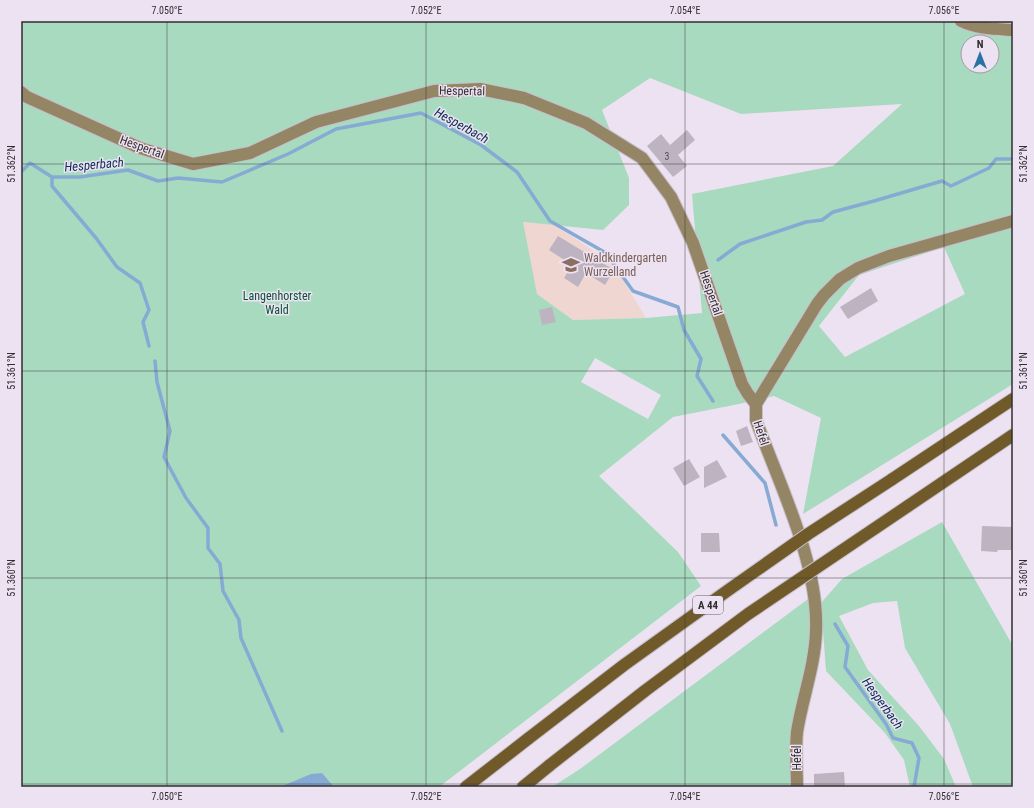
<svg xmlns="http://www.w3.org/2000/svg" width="1034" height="808" font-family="'Roboto Condensed',sans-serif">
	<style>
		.education { fill: #f0d6d1 }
		.green { fill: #a8dac0; fill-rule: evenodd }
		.water { fill: #86aad3 }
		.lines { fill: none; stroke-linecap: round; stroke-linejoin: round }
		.stream { stroke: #86aad3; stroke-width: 3.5 }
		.building { fill: #beb4c1 }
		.secondary-casing { stroke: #c7becb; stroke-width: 14 }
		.highway-casing { stroke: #c7becb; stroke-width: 14 }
		.secondary { stroke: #948565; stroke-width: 12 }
		.highway { stroke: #705a2a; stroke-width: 12 }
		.highway-bridge-casing { stroke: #c7becb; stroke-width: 14; stroke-linecap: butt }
		.highway-bridge { stroke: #705a2a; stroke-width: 12 }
		.ticks { fill: none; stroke: #312d32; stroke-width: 1; stroke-opacity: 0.45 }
		.labels { text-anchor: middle; stroke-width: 3; stroke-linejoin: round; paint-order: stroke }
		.number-label { font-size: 10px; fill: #544f56 }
		.shield { fill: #ede2f1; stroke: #69636b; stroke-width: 1 }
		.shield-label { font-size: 11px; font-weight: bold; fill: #312d32 }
		.street-label { font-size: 12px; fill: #312d32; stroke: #ede2f1 }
		.education-label { font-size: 12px; fill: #785e54; stroke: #ede2f1; text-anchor: start }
		.park-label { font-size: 12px; fill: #075136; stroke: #ede2f1 }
		.water-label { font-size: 13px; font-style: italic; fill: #082f55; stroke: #ede2f1 }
		.neatline { fill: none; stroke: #312d32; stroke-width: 1.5 }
		.ticks-label { font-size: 10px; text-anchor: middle; fill: #312d32 }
	</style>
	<rect width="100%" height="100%" fill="#ede2f1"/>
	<!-- education -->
	<path class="education" d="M522 222 554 225 605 258 618 272 646 318 573 320 537 294Z"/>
	<!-- green -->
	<path class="green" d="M21 21H1013V384L803 514 821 418 774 396 739 404 673 417 599 476 678 552 701 586 439 787H21ZM968 42H992V66H968ZM650 78 741 114 902 104 833 166 692 194 702 313 646 318 573 320 537 294 523 222 603 230 629 205V178L602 110ZM944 247 965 294 845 357 819 326 859 275ZM595 358 661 395 648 419 581 382Z
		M942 522 1013 646V787H973L950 724 905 648 897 601 873 603 839 616 868 670 919 726 944 759 956 787H910L904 760 885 733 826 671 821 603 842 579Z
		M815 597 816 615 797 732V787H552L580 769 808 599Z"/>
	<!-- water -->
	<path class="water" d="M322 773 334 787H280L311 774Z"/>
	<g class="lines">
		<!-- stream -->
		<path class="stream" d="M21 172 30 163 52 177H80L128 170 158 181 178 178 222 182 288 154 336 129 421 113 481 145 517 172 550 221 606 253 633 291 678 307 684 330 701 359 697 376 713 401
			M52 177V186L96 238 117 267 140 283 149 310 143 322 149 346
			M718 260 740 244 806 222 822 220 833 212 874 201 942 181 951 186 989 168 996 159H1013
			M155 361 157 382 170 431 164 457 186 498 208 528V548L220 564 223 591 239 620 241 638 282 731
			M723 435 765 483 776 525
			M835 624 848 646 845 667 886 724 893 738 912 743 919 758 914 787"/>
	</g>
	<!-- building -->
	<path class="building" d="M687 130 695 140 678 155 687 166 673 177 647 146 661 134 670 145Z
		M558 236 614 270 605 285 586 273 578 287 564 278 572 265 549 250Z
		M871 288 878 301 848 319 840 307Z
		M552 307 556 322 542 325 539 310Z
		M747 426 753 442 741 446 736 431Z
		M689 459 700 477 684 486 673 468Z
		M717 460 727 477 704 488V467Z
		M982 526 1013 527V550H998L997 552 981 551Z
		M701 533H719L720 552H701Z
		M844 772 845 787H814V774Z"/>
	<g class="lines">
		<!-- secondary casing -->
		<g class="secondary-casing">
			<path id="secondary" d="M961 21C977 29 996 29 1013 30
				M21 92 27 97 140 148 193 164 250 153 316 122 434 91 480 89 524 98 586 123 642 158 671 197 693 243 742 384 748 394 756 404
				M797 787C797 769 795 751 797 732 802 699 815 666 816 631 819 563 779 484 756 420V404L817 304 824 295 840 279 858 268 889 256 1013 221"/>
		</g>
		<!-- highway casing -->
		<g class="highway-casing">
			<path id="highway" d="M891 480 1013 399
				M908 506 1013 435
				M466 787 529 738
				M523 787 550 765"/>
		</g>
		<!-- secondary -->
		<use href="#secondary" class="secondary"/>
		<!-- highway -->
		<use href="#highway" class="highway"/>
		<!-- highway-bridge casing -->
		<g class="highway-bridge-casing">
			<path id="highway-bridge" d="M529 738 624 665 727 591 808 534 891 480
				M550 765 646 690 748 614 908 506"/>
		</g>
		<!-- highway-bridge -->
		<use href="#highway-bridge" class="highway-bridge"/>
	</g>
	<!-- ticks -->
	<path class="ticks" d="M167 21V787M426 21V787M685 21V787M944 21V787M21 164H1013M21 371H1013M21 578H1013M21 784H1013"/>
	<!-- icons -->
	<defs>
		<g id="school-bare" transform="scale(1.38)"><path d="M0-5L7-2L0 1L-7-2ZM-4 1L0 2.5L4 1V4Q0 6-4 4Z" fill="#8d6e63" stroke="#ede2f1" stroke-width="2.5" paint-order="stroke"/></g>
	</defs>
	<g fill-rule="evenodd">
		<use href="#school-bare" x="571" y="265"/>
	</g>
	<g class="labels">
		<!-- number labels -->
		<g class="number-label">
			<text x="667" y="160">3</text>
		</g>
		<!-- shield labels -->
		<rect class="shield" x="693" y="596" width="30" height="18" rx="3"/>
		<g class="shield-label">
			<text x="708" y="609">A 44</text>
		</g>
		<!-- street labels -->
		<g class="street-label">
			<text transform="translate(462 91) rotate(1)" y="4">Hespertal</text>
			<text transform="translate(142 147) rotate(20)" y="4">Hespertal</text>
			<text transform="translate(711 293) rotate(71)" y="4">Hespertal</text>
			<text transform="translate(761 433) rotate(72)" y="4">Hefel</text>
			<text transform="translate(797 758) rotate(-90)" y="4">Hefel</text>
		</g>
		<!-- education labels -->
		<g class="education-label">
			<text x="584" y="262">Waldkindergarten<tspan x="584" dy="14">Wurzelland</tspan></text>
		</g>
		<!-- park labels -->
		<g class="park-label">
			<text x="277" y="300">Langenhorster<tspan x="277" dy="14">Wald</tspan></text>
		</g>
		<!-- water labels -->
		<g class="water-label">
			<text transform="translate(462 125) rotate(29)" y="5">Hesperbach</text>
			<text transform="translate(94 164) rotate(-5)" y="5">Hesperbach</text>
			<text transform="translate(883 703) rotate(54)" y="5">Hesperbach</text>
		</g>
	</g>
	<!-- border -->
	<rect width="1034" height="808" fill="none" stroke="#ede2f1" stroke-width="44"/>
	<!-- north arrow -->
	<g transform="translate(980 54)"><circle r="19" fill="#ede2f1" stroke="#a29aa5"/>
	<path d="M0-3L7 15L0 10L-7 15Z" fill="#2972a6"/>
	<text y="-6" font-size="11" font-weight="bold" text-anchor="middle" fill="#312d32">N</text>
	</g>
	<rect x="22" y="22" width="990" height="764" class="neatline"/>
	<g class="ticks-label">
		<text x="167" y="14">7.050°E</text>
		<text x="426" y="14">7.052°E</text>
		<text x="685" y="14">7.054°E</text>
		<text x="944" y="14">7.056°E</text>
		<text transform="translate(11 164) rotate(-90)" y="4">51.362°N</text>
		<text transform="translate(1023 164) rotate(-90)" y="4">51.362°N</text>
		<text transform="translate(11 371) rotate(-90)" y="4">51.361°N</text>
		<text transform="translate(1023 371) rotate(-90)" y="4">51.361°N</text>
		<text transform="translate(11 578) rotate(-90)" y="4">51.360°N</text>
		<text transform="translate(1023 578) rotate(-90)" y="4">51.360°N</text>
		<text x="167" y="800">7.050°E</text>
		<text x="426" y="800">7.052°E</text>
		<text x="685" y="800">7.054°E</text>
		<text x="944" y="800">7.056°E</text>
	</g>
</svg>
